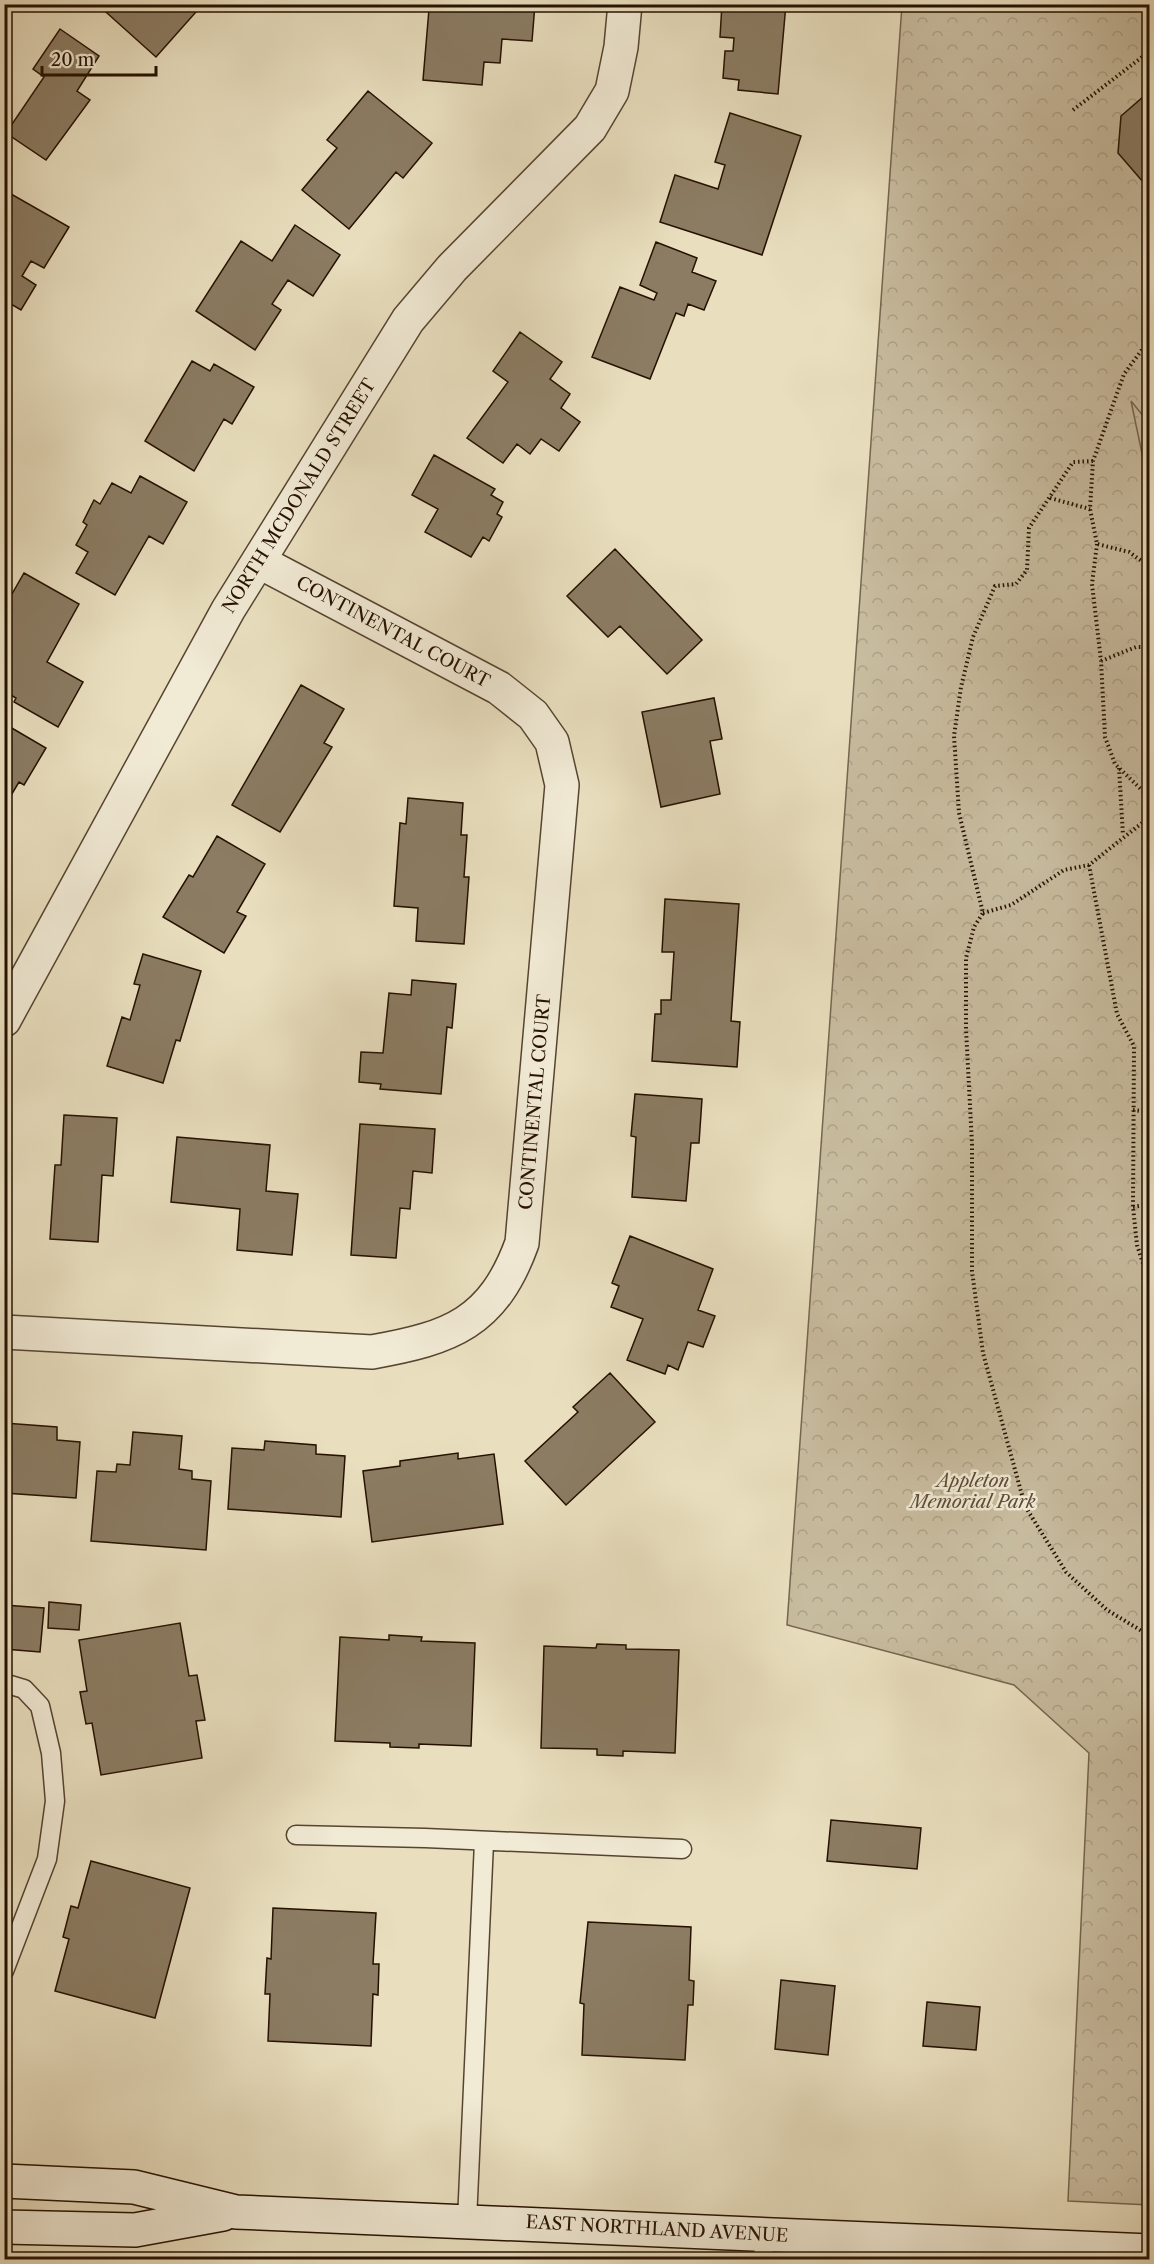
<svg xmlns="http://www.w3.org/2000/svg" width="1154" height="2264" font-family="'Libre Caslon Text',serif">
	<style>
		.forest { fill: url(#forest-crowns); stroke: #766650; stroke-width: 1.5 }
		.wetland { fill: url(#wetland-marsh); stroke: #766650; stroke-width: 1.5 }
		.building { fill: #8b7c63; stroke: #251000; stroke-width: 1.5 }
		.lines { fill: none; stroke-linecap: round; stroke-linejoin: round }
		.lane-casing { stroke: #564430; stroke-width: 21 }
		.street-casing { stroke: #564430; stroke-width: 36 }
		.secondary-casing { stroke: #251000; stroke-width: 36 }
		.path { stroke: #251000; stroke-width: 4; stroke-dasharray: 1.5 3; stroke-linecap: butt }
		.lane { stroke: #f1ead5; stroke-width: 18 }
		.street { stroke: #f1ead5; stroke-width: 33 }
		.secondary { stroke: #f1ead5; stroke-width: 33 }
		.labels { text-anchor: middle; stroke-width: 5; stroke-linejoin: round; paint-order: stroke }
		.street-label { font-size: 18px; fill: #251000; stroke: #f1ead5 }
		.park-label { font-size: 18px; font-style: italic; fill: #5e4c38; stroke: #f1ead5 }
	</style>
	<defs>
		<pattern id="forest-crowns" width="20" height="18" patternUnits="userSpaceOnUse" patternTransform="scale(1.5)"><rect width="20" height="18" fill="#c8bc9f"/><path d="M2 6a3 3 0 1 1 6 0M12 15a3 3 0 1 1 6 0" fill="none" stroke="#aca187"/></pattern>
		<pattern id="wetland-marsh" width="20" height="14" patternUnits="userSpaceOnUse" patternTransform="scale(1.5)"><rect width="20" height="14" fill="#c8bc9f"/><path d="M1 5h8M5 5V1M11 12h8M15 12V8" fill="none" stroke="#aca187"/></pattern>
	</defs>
	<rect width="100%" height="100%" fill="#e9dfbf"/>
	<filter id="stains"><feTurbulence type="fractalNoise" baseFrequency=".00333" numOctaves="4"/><feColorMatrix values="0 0 0 0 .2 0 0 0 0 .09 0 0 0 0 .02 0 0 0 .5 -.17"/></filter>
	<radialGradient id="worn" r=".72"><stop offset=".6" stop-color="#630" stop-opacity="0"/><stop offset="1" stop-color="#630" stop-opacity=".3"/></radialGradient>
	<!-- forest -->
	<path class="forest" d="M902 5H1149V2205L1068 2201 1089 1753 1014 1685 787 1625Z"/>
	<!-- wetland -->
	<path class="wetland" d="M1131 401 1149 423V487Z"/>
	<!-- building -->
	<path class="building" d="M97 4H203L156 57Z
		M448 4H535L532 41 502 39 500 63 484 62 482 85 423 80 429 9 448 10Z
		M722 4H786L778 94 738 90 739 80 723 78 725 51H733L734 38 720 37Z
		M60 29 99 56 77 91 90 100 46 160 6 133 44 77 33 69Z
		M368 91 432 143 403 178 396 172 349 229 302 190 337 148 327 140Z
		M1150 91V190L1118 153 1121 116Z
		M730 113 801 136 762 255 660 222 675 175 718 189 725 165 715 162Z
		M4 190 69 227 44 268 31 261 22 276 36 285 21 310 4 300V255L9 248 4 245Z
		M295 225 340 255 313 296 288 280 272 304 281 310 255 350 196 311 241 241 272 261Z
		M656 242 697 258 692 272 716 281 704 310 688 304 684 316 676 313 650 379 592 357 620 287 654 300 657 293 640 285Z
		M520 332 562 362 550 379 570 394 561 408 580 422 559 451 541 439 530 454 517 444 503 463 467 438 508 382 493 371Z
		M192 361 210 371 214 364 254 387 232 424 224 419 194 471 145 441Z
		M434 455 495 489 491 495 503 502 497 514 502 517 489 541 483 537 471 557 425 532 438 509 412 495Z
		M140 476 187 502 163 544 149 536 115 595 76 573 88 552 76 545 87 525 83 522 94 500 100 504 112 483 131 493Z
		M615 549 702 640 667 674 620 626 608 637 567 596Z
		M24 573 79 604 47 662 83 682 58 727 14 702 16 698 4 691V608Z
		M301 685 344 709 324 743 332 747 280 832 232 805Z
		M714 698 722 739 710 741 720 794 661 807 642 712Z
		M10 727 46 748 24 785 19 782 4 807V737Z
		M408 798 463 803 461 835H467L464 877H469L464 944 416 941 418 908 394 906 400 823 406 824Z
		M217 836 265 864 237 912 246 916 224 953 163 917 189 875 193 877Z
		M665 899 739 904 731 1021 740 1022 737 1067 652 1061 655 1014H661V1000H671L674 952H662Z
		M143 954 201 971 180 1041 176 1040 163 1083 107 1066 122 1017 130 1020 140 985 134 984Z
		M412 980 456 984 452 1028 447 1027 441 1094 380 1089 381 1084 359 1082 361 1052 383 1053 389 993 411 995Z
		M635 1094 702 1099 699 1143H691L686 1201 632 1197 636 1137 631 1136Z
		M64 1115 117 1118 113 1176 102 1175 98 1242 50 1239 55 1165H61Z
		M360 1124 435 1129 432 1173 413 1171 410 1209 400 1208 396 1258 351 1255Z
		M177 1137 270 1145 266 1191 298 1194 292 1255 237 1250 240 1209 171 1202Z
		M630 1236 713 1269 698 1310 715 1316 703 1347 688 1342 678 1370 668 1365 665 1374 627 1360 643 1319 611 1307 619 1286 612 1283Z
		M610 1373 655 1422 566 1505 525 1461 578 1412 573 1407Z
		M4 1423 57 1427V1440L80 1442 76 1498 4 1493Z
		M133 1432 182 1436 179 1469 192 1471V1479L211 1481 206 1550 91 1541 97 1471 116 1472 117 1464 130 1465Z
		M265 1441 316 1445V1454L345 1456 341 1517 228 1509 232 1448 264 1450Z
		M458 1453V1459L494 1454 503 1524 372 1542 363 1471 400 1466V1461Z
		M49 1602 81 1605 79 1630 48 1628Z
		M4 1605 44 1608 40 1652 4 1649Z
		M180 1623 189 1676 197 1675 205 1720 196 1721 202 1758 101 1775 92 1723 86 1724 80 1692 87 1691 79 1640Z
		M389 1635 422 1637 421 1641 475 1643 471 1746 419 1744V1748L390 1747V1743L335 1741 340 1637 389 1640Z
		M597 1644 626 1645V1649L679 1650 675 1753 623 1751V1756L597 1755V1749L541 1748 544 1646 596 1648Z
		M831 1820 921 1828 917 1869 827 1861Z
		M91 1861 190 1888 155 2018 55 1991 69 1939 63 1937 71 1906 78 1908Z
		M273 1908 376 1913 373 1964H379L378 1995 373 1994 371 2046 268 2041 270 1994H265L267 1958 271 1959Z
		M588 1922 691 1927 689 1980 694 1981 693 2005H688L685 2060 582 2055 584 2004 580 2003Z
		M781 1980 835 1986 828 2055 775 2049Z
		M927 2002 980 2007 976 2050 923 2046Z"/>
	<g class="lines">
		<!-- lane casing -->
		<g class="lane-casing">
			<path id="lane" d="M4 1683 24 1689 40 1706 51 1753 55 1801 47 1859 4 1971
				M296 1835 425 1838 682 1849
				M467 2221 484 1842
				M763 2260 765 2234"/>
		</g>
		<!-- street casing -->
		<g class="street-casing">
			<path id="street" d="M4 1020 228 610 408 320 452 268 590 128 612 91 621 47 625 4
				M4 1332 372 1352C451 1338 493 1323 522 1243L562 785 552 742 533 715 499 688 260 562"/>
		</g>
		<!-- secondary casing -->
		<g class="secondary-casing">
			<path id="secondary" d="M4 2181 134 2187 236 2212 1150 2251
				M4 2227 135 2230 223 2214"/>
		</g>
		<!-- path -->
		<path class="path" d="M1073 110 1150 51
			M1150 339 1124 374 1093 461 1090 509 1097 544 1129 552 1150 567
			M1093 461 1073 462 1029 528 1027 570 1016 584 995 586 973 637 961 687 954 736 959 813 983 913 974 927 966 958V1029L972 1144V1271L983 1353 1025 1506 1066 1572 1107 1610 1150 1636
			M1050 498 1090 509
			M1097 544 1092 584 1101 661 1105 737 1115 764 1150 798
			M1101 661 1136 647H1150
			M1119 768 1123 835
			M1089 865 1117 1014 1134 1046 1133 1207 1137 1245 1150 1285
			M983 913 1011 905 1064 870 1089 865 1142 823 1150 812
			M1133 1110 1150 1112
			M1133 1207 1150 1204"/>
		<!-- lane -->
		<use href="#lane" class="lane"/>
		<!-- street -->
		<use href="#street" class="street"/>
		<!-- secondary -->
		<use href="#secondary" class="secondary"/>
	</g>
	<g class="labels">
		<!-- street labels -->
		<g class="street-label">
			<text transform="translate(299 496) rotate(-58)" y="6">NORTH MCDONALD STREET</text>
			<text transform="translate(393 632) rotate(28)" y="6">CONTINENTAL COURT</text>
			<text transform="translate(535 1102) rotate(-85)" y="6">CONTINENTAL COURT</text>
			<text transform="translate(657 2229) rotate(3)" y="6">EAST NORTHLAND AVENUE</text>
		</g>
		<!-- park labels -->
		<g class="park-label">
			<text x="973" y="1487">Appleton<tspan x="973" dy="21">Memorial Park</tspan></text>
		</g>
	</g>
	<!-- margin -->
	<rect width="1154" height="2264" fill="none" stroke="#e9dfbf" stroke-width="24"/>
	<rect x="6" y="6" width="1142" height="2252" fill="none" stroke="#251000" stroke-width="3"/>
	<rect x="12" y="12" width="1130" height="2240" fill="none" stroke="#251000" stroke-width="1.5"/>
	<!-- scale -->
	<path d="M42 66v9h114v-9" fill="none" stroke="#251000" stroke-width="3"/>
	<text x="51" y="66" font-size="18" fill="#251000" stroke="#f1ead5" stroke-width="4.5" paint-order="stroke">20 m</text>
	<rect width="100%" height="100%" filter="url(#stains)"/>
	<rect width="100%" height="100%" fill="url(#worn)"/>
</svg>
